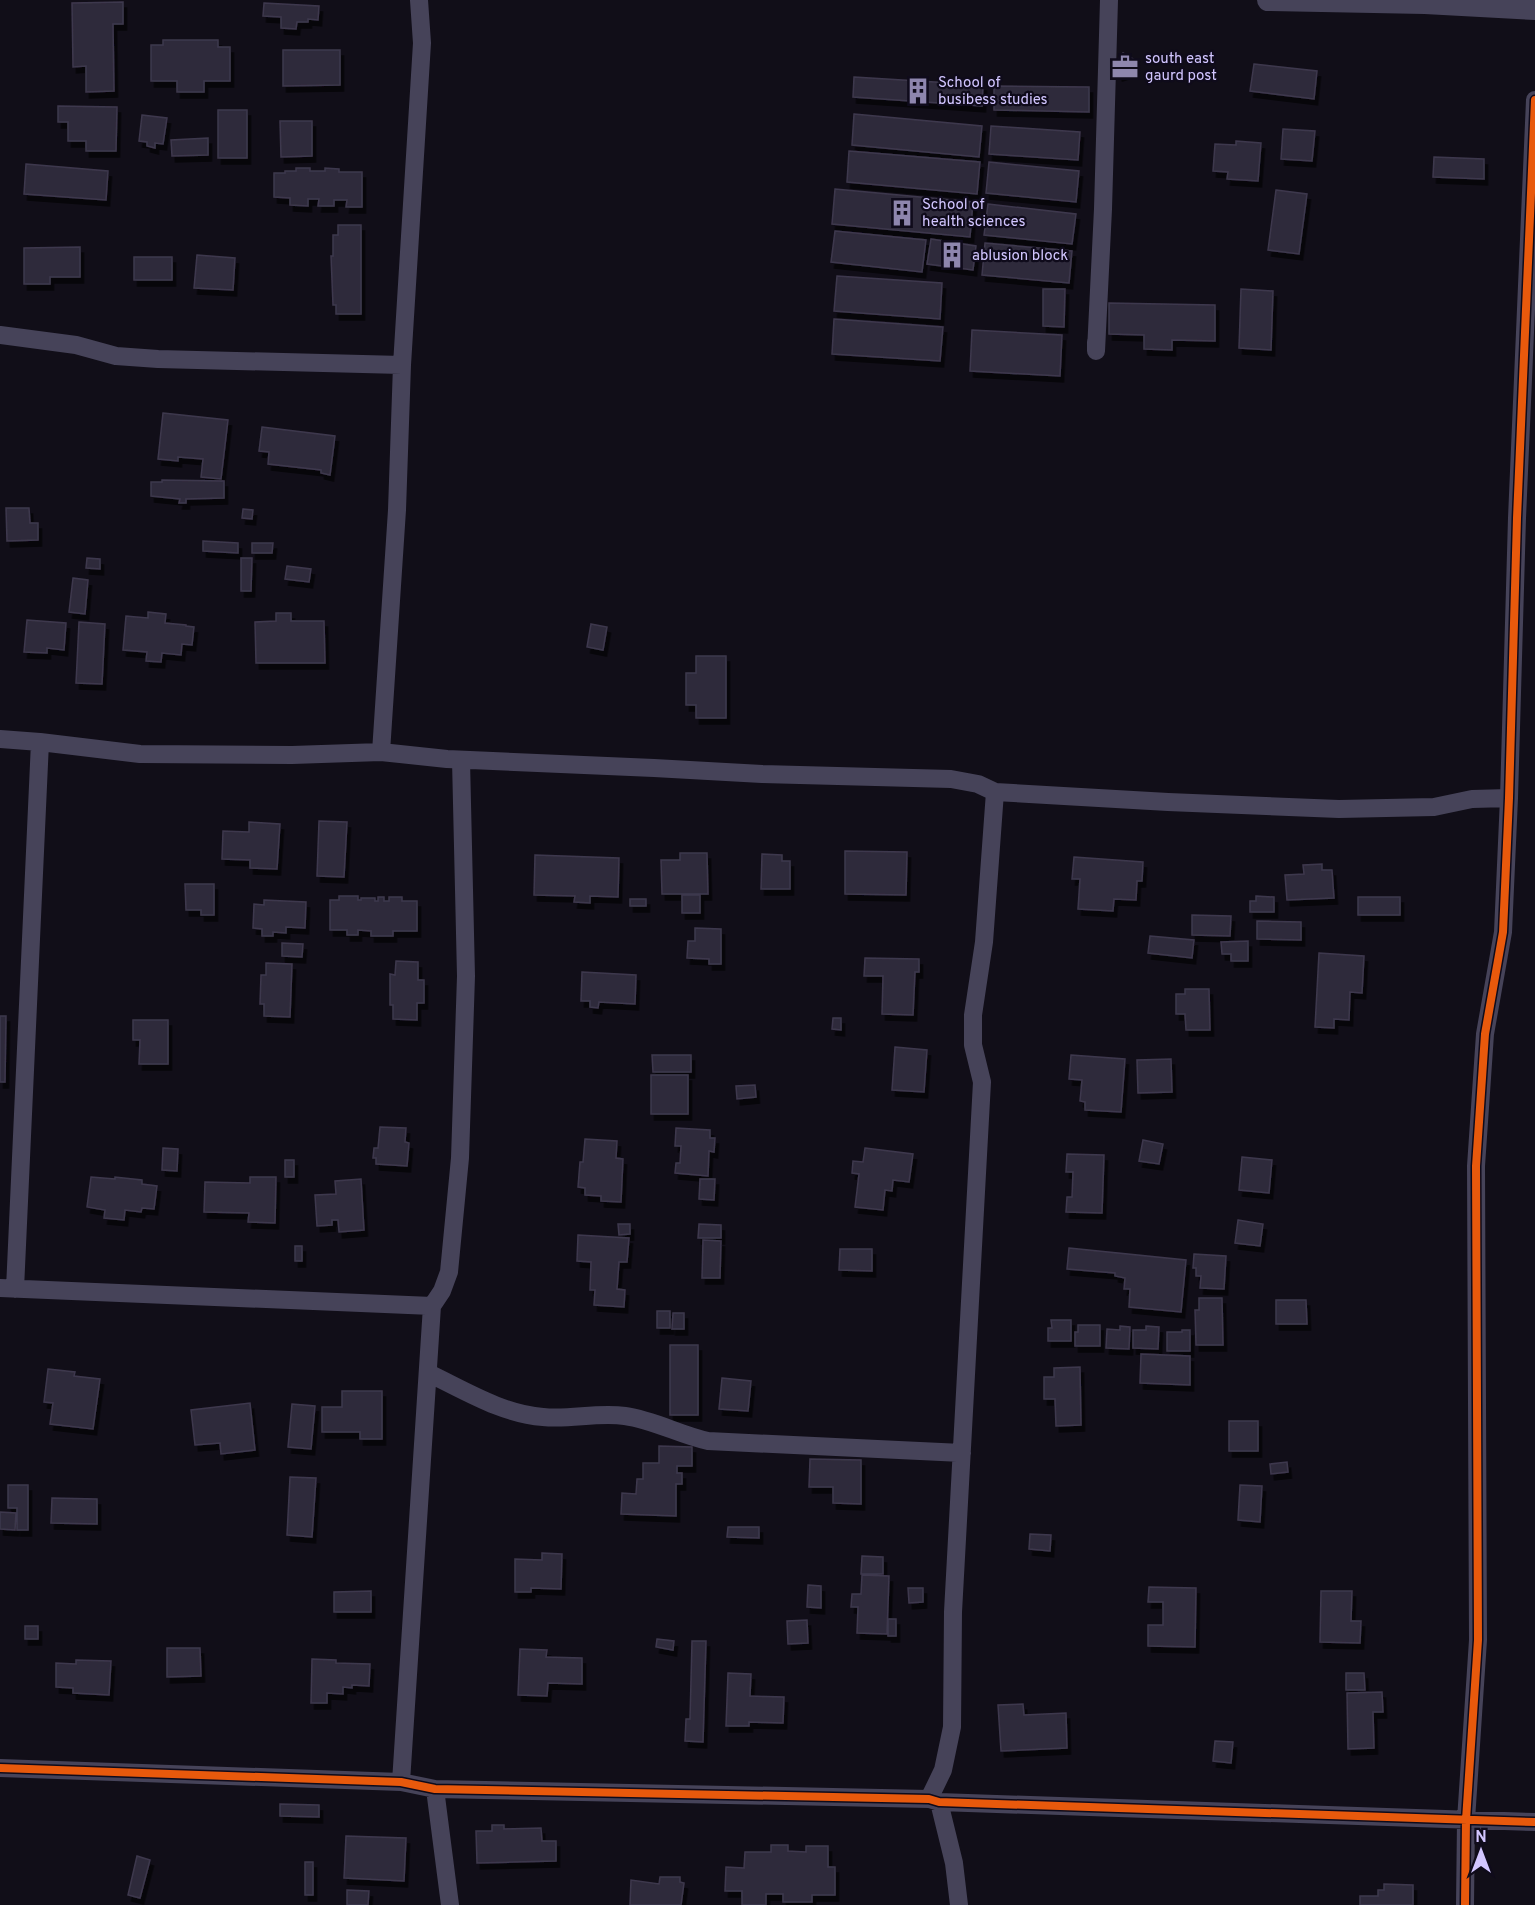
<svg xmlns="http://www.w3.org/2000/svg" width="1535" height="1905" font-family="Overpass,sans-serif">
	<style>
		.building { fill: #2f2b3b; stroke: #3e384d; stroke-width: 1.5; filter: url(#shadow) }
		.lines { fill: none; stroke-linecap: round; stroke-linejoin: round }
		.minor { stroke: #464359; stroke-width: 18 }
		.tertiary { stroke: #464359; stroke-width: 22 }
		.cycleway-casing { stroke: #0f0b1b; stroke-width: 11 }
		.cycleway { stroke: #e8590c; stroke-width: 8 }
		.labels { text-anchor: middle; stroke-width: 4.5; stroke-linejoin: round; paint-order: stroke }
		.poi-label { font-size: 15px; fill: #d2c6ff; stroke: #0f0b1b; text-anchor: start }
	</style>
	<defs>
		<filter id="shadow"><feDropShadow dx="3.5" dy="6" stdDeviation="0" flood-color="#0009"/></filter>
	</defs>
	<rect width="100%" height="100%" fill="#110e18"/>
	<!-- building -->
	<path class="building" d="M123 2V24H113L114 91 86 92V66L73 67 72 3Z
		M264 3 319 6 318 20 308 19V22H297L296 29 281 28V17L263 16Z
		M163 40H218V47H230V81H204V92H177V81H151V45H163Z
		M283 50H340V85L283 86Z
		M1123 53 1135 60 1132 71 1119 75 1115 64Z
		M1254 64 1317 71 1314 99 1250 91Z
		M854 77 983 85 982 106 853 97Z
		M994 86 1089 87V112L994 110Z
		M58 106 117 107 116 151H86V141H68V122H58Z
		M218 110H247V158H218Z
		M854 114 982 126 979 157 852 145Z
		M142 115 167 118 163 144 155 143V148L147 146V142L139 141Z
		M280 121H312V156L281 157Z
		M991 126 1080 132 1078 160 989 154Z
		M1283 129 1315 131 1312 161 1281 159Z
		M208 138V155L172 156 171 140Z
		M1236 141 1261 143 1258 181 1227 179 1228 172 1213 171 1215 144 1236 145Z
		M849 151 980 162 977 194 847 182Z
		M1434 157 1484 159V179L1433 177Z
		M989 162 1079 171 1076 202 986 193Z
		M26 164 108 171 106 200 24 194Z
		M296 168H310V171H325V168L339 169V172H362V207H346L347 200H334V206H318L319 199H308V206L290 205V198L274 197V173H285V171H296Z
		M835 189 973 202 970 237 832 224Z
		M1276 190 1307 194 1299 254 1268 250Z
		M988 204 1076 214 1072 244 984 235Z
		M338 225H361V314H336V305H333L331 256H333V235H338Z
		M835 231 926 240 922 272 831 262Z
		M931 239 976 246 973 270 927 264Z
		M985 243 1072 251 1069 283 982 275Z
		M80 247V277H50V284H24V248Z
		M197 255 235 258 233 290 194 288Z
		M134 257H172V280H134Z
		M837 276 942 283 940 319 834 311Z
		M1043 289H1065L1064 327 1043 326Z
		M1241 289 1273 291 1271 350 1239 348Z
		M1109 303 1215 305V341L1172 340V350L1144 349V335L1109 334Z
		M834 319 943 327 940 361 832 354Z
		M972 330 1062 335 1060 376 970 371Z
		M163 413 228 420 221 479 201 477 203 459 178 457V461L158 459Z
		M262 427 335 436 330 475 321 473V470L268 464 269 452 259 451Z
		M162 480 224 481V498L186 499V503H179L180 499 151 496V482H162Z
		M6 508H29L30 523H38V540L7 541Z
		M243 509 253 510 252 519 242 518Z
		M203 541 238 543V553L203 551Z
		M252 543H273L272 553H252Z
		M87 558 100 559V569L86 568Z
		M241 558H252L251 591H241Z
		M287 566 311 569 309 582 285 579Z
		M73 578 88 580 85 614 69 612Z
		M148 612 166 614 165 623 186 625V626L194 627 192 645 182 644 181 655 162 653 161 662 146 661 147 652 123 650 126 616 148 618Z
		M276 613H291V621H324L325 663H256L255 622 276 621Z
		M27 620 66 623 64 650 47 648V653L24 652Z
		M79 622 105 624 102 684 76 683Z
		M591 624 607 627 603 650 587 647Z
		M696 656H726V718H696V705H686V673H696Z
		M319 821 347 822 344 877 317 876Z
		M249 822 280 824 277 869 250 868V860L222 859 223 831 249 832Z
		M845 851 907 852 906 895 845 894Z
		M680 853H707L708 894H662L661 860H680Z
		M762 854 782 855V861H790V889H761Z
		M535 855 619 858 618 897 590 896V903L574 902 575 896 534 895Z
		M1074 857 1143 862 1142 881H1137L1136 900 1114 899 1113 911 1078 909 1080 879H1072Z
		M1322 864V870H1332L1334 898 1287 900 1285 875 1304 874 1303 865Z
		M185 884H214V915H201V910H186Z
		M682 895H700V913H682Z
		M339 896H358V900H361V898H375V901H378V897H384V901H389V897H402V901H417V931H393V936H371V931L358 930V935H347V930H330V900H339Z
		M1256 896 1274 897V912H1250V901H1256Z
		M1358 897H1400V915H1358Z
		M630 899H646V906H630Z
		M264 900 306 902 305 928 286 927V933L273 932V936H262V929L253 928 254 904 264 905Z
		M1192 915 1231 916 1230 936 1192 935Z
		M1257 921 1301 922V940L1257 939Z
		M695 928 721 929V964H709V959L687 958 688 941H695Z
		M1150 936 1194 940 1192 958 1148 953Z
		M1248 941V961H1231V954H1222L1221 942Z
		M282 943 303 944 302 957 282 956Z
		M1319 953 1364 956 1362 993 1350 992 1349 1020 1334 1019V1028L1315 1027Z
		M865 958 919 959V972H915L913 1015 882 1014 883 976H864Z
		M396 961 418 962V980H424V1003H417V1020L393 1019V1005H390V974L395 975Z
		M266 963 292 964 290 1017 264 1016V1004H260L261 975H266Z
		M582 972 636 975 635 1004 599 1002 598 1008 590 1007V1001H581Z
		M1185 989H1209L1210 1030H1186L1185 1014H1176V994H1185Z
		M0 1016H6L5 1082H0Z
		M833 1018H841V1030L832 1029Z
		M133 1020H168V1064H139L140 1040H133Z
		M895 1047 927 1050 924 1092 892 1090Z
		M652 1055H691V1072H653Z
		M1071 1055 1125 1059 1121 1112 1085 1110V1102L1080 1101 1082 1080 1069 1079Z
		M1171 1059 1172 1092 1138 1093 1137 1060Z
		M651 1075H688V1114H651Z
		M755 1085 756 1097 737 1099 736 1086Z
		M380 1127 406 1128 405 1142 409 1143 407 1166 376 1164V1158H373L374 1148H378Z
		M676 1128 710 1130V1138H715L714 1152 709 1151 708 1176 675 1173 676 1163H680L681 1146H675Z
		M585 1139 617 1141 616 1158 623 1159 621 1202 601 1201V1196L585 1195V1188L578 1187 580 1162H583Z
		M1143 1140 1163 1144 1159 1164 1139 1161Z
		M163 1148 178 1149 177 1171 162 1170Z
		M865 1148 913 1154 909 1182 893 1180 892 1191 885 1190 883 1210 855 1207 859 1174 852 1173 853 1161 863 1162Z
		M1067 1154 1104 1155 1102 1213 1066 1212 1067 1197H1072L1073 1172H1066Z
		M1242 1157 1272 1160 1269 1193 1239 1190Z
		M285 1160H294V1177H285Z
		M91 1177 115 1179V1177L142 1180V1184L157 1186 154 1209 142 1208 141 1212 125 1210 124 1220 104 1218 105 1210 87 1207Z
		M250 1177H276L275 1223 248 1222 249 1213 204 1212 205 1182 250 1183Z
		M361 1179 364 1230 339 1232 338 1220H332V1225L317 1226 315 1195 336 1194 335 1181Z
		M700 1179H715L714 1200 699 1199Z
		M1238 1220 1263 1224 1260 1246 1235 1243Z
		M618 1224H630V1234L619 1235Z
		M699 1224 721 1225V1238H698Z
		M578 1235 629 1238 627 1262H619L617 1289 625 1290 624 1307 594 1305 595 1290H590L591 1262 577 1261Z
		M703 1240 721 1241 720 1278H702Z
		M295 1246H302V1261H295Z
		M1069 1248 1186 1260 1181 1312 1129 1307 1130 1289H1124L1125 1278 1115 1276V1273L1067 1269Z
		M840 1249H872V1271L839 1270Z
		M1194 1254 1226 1256 1224 1289 1200 1288 1201 1276H1196V1268H1193Z
		M1199 1298H1222L1223 1345H1196L1195 1310H1199Z
		M1276 1300H1306L1307 1324H1276Z
		M657 1311H670V1328H657Z
		M673 1313H684V1329H672Z
		M1051 1320H1071V1341H1048V1328H1052Z
		M1078 1325H1100V1346H1075V1332H1078Z
		M1120 1326 1130 1327 1129 1349 1106 1348 1107 1329 1120 1330Z
		M1146 1326 1159 1327 1158 1349 1133 1348V1330H1146Z
		M1182 1330H1190V1351H1167V1332H1182Z
		M670 1345H698V1415H670Z
		M1141 1354 1190 1356V1385L1140 1383Z
		M1080 1367 1081 1425 1056 1426 1055 1399H1044V1377H1054V1368Z
		M48 1369 75 1372 74 1376 100 1379 93 1429 50 1424 53 1403 44 1402Z
		M722 1378 751 1381 748 1411 719 1409Z
		M342 1391H382V1439H360V1432H322V1407H342Z
		M250 1403 255 1450 221 1454 220 1443 195 1445 191 1410Z
		M292 1404 315 1406 311 1449 288 1447Z
		M1229 1421H1258V1451H1229Z
		M659 1446 692 1447V1466H677V1473H682V1484H676V1516L621 1514 622 1493 636 1494 637 1479H643V1463H659Z
		M810 1459 861 1460V1504L833 1503V1487H809Z
		M1287 1462 1288 1472 1271 1474 1270 1464Z
		M290 1477 316 1478 312 1537 287 1535Z
		M8 1485H28V1530H17V1508H8Z
		M1240 1485 1262 1486 1260 1522 1238 1520Z
		M52 1498 97 1499V1524L51 1523Z
		M0 1512 16 1513 15 1530 0 1529Z
		M728 1527H759V1538L727 1537Z
		M1030 1534 1051 1535 1050 1551 1029 1549Z
		M542 1553 562 1554 561 1589 531 1588V1592H515V1559L542 1560Z
		M862 1556 883 1557V1574H861Z
		M862 1575 889 1576 887 1634 857 1633 858 1607H851L852 1594H861Z
		M808 1585 821 1586V1608L807 1607Z
		M1149 1587 1196 1588 1195 1647 1148 1646V1625H1163V1602H1148Z
		M908 1588H923V1602L909 1603Z
		M371 1591V1612H334V1592Z
		M1321 1591H1352L1351 1621H1361L1360 1643 1320 1642Z
		M888 1619H896V1636H888Z
		M807 1620 808 1643 788 1644 787 1621Z
		M25 1626H38V1639H25Z
		M657 1639 674 1641 673 1650 656 1647Z
		M692 1641H706L703 1742 685 1741 686 1719H690Z
		M167 1648H200L201 1676 167 1677Z
		M520 1649 547 1650 546 1657 582 1658V1684L548 1683 547 1696 518 1695Z
		M312 1659 336 1660V1663L370 1664 369 1686 352 1685V1688L343 1687V1694L327 1693V1703H311Z
		M76 1660 111 1661 109 1695 73 1693V1688L56 1687V1663L76 1664Z
		M728 1673 751 1674 750 1696 784 1697 783 1723 749 1722V1726H726Z
		M1346 1673H1364L1365 1690H1346Z
		M1382 1692 1383 1712H1373L1374 1748 1348 1749 1347 1693Z
		M1023 1704 1024 1715 1066 1713 1067 1748 1001 1751 998 1705Z
		M1215 1741 1233 1742 1231 1763 1213 1761Z
		M280 1804 319 1805V1817L280 1816Z
		M492 1825H504V1829L541 1828 542 1841H556V1861L477 1863 476 1831H492Z
		M346 1836 406 1838 404 1881 344 1878Z
		M771 1845H788V1851L806 1852V1846H828V1867H835V1895H812V1902H783V1894H766V1905H742V1891H725L726 1867 744 1868 745 1852H771Z
		M137 1856 150 1860 140 1898 128 1895Z
		M305 1862H313V1895H305Z
		M660 1877H680V1882L684 1883 681 1905H630L631 1880 659 1884Z
		M1384 1884 1413 1885V1905H1360V1896H1378V1890H1384Z
		M347 1890 369 1891 368 1905H347Z"/>
	<g class="lines">
		<!-- minor -->
		<path class="minor" d="M0 335 76 345 116 356 158 359 402 365 422 43 419 0
			M1096 342V351L1103 209 1109 0
			M0 739 40 742 140 754 292 755 381 752 447 759 654 768 762 774 951 779 978 784 995 792 1168 802 1339 809 1434 807 1472 799 1509 798
			M381 752 397 510 402 365
			M0 1288 432 1306 401 1782
			M15 1289 40 742
			M432 1306 442 1291 449 1272 460 1158 466 976 461 760
			M428 1373C464 1390 502 1414 543 1417 570 1420 597 1412 625 1416 654 1420 680 1435 708 1441L962 1453
			M0 1768 401 1782 435 1789 929 1799 939 1802 1535 1822
			M435 1789 450 1905
			M929 1799 943 1770 952 1727 953 1612 982 1082 973 1045V1015L984 942 995 792
			M939 1802 954 1863 959 1905
			M1465 1905 1466 1820 1478 1640 1476 1166 1485 1034 1503 932 1509 798 1517 518 1535 100"/>
		<!-- tertiary -->
		<path class="tertiary" d="M1268 0 1425 3 1535 9"/>
		<!-- cycleway casing -->
		<g class="cycleway-casing">
			<path id="cycleway" d="M0 1768 401 1782 435 1789 929 1799 939 1802 1535 1822
				M1465 1905 1466 1820 1478 1640 1476 1166 1485 1034 1503 932 1509 798 1517 518 1535 100"/>
		</g>
		<!-- cycleway -->
		<use href="#cycleway" class="cycleway"/>
	</g>
	<!-- icons -->
	<defs>
		<g id="office-bare" transform="scale(2.07)"><path d="M-6-3h4V-5.5h4V-3h4V5H-6ZM-1-4.5V-3h2v-1.5ZM-6 0V1H6V0Z" fill="#8e86ae" stroke="#0f0b1b" stroke-width="2.5" paint-order="stroke"/></g>
		<g id="building-bare" transform="scale(2.07)"><path d="M-4-6H4V6H1V3H-1V6H-4ZM-2.5-4.3h1.7v1.8h-1.7ZM.8-4.3h1.7v1.8H.8ZM-2.5-1h1.7V.8h-1.7ZM.8-1h1.7V.8H.8Z" fill="#8e86ae" stroke="#0f0b1b" stroke-width="2.5" paint-order="stroke"/></g>
	</defs>
	<g fill-rule="evenodd">
		<use href="#office-bare" x="1125" y="67"/>
		<use href="#building-bare" x="918" y="91"/>
		<use href="#building-bare" x="902" y="213"/>
		<use href="#building-bare" x="952" y="255"/>
	</g>
	<g class="labels">
		<!-- poi labels -->
		<g class="poi-label">
			<text x="1145" y="63">south east<tspan x="1145" dy="17">gaurd post</tspan></text>
			<text x="938" y="87">School of<tspan x="938" dy="17">busibess studies</tspan></text>
			<text x="922" y="209">School of<tspan x="922" dy="17">health sciences</tspan></text>
			<text x="972" y="260">ablusion block</text>
		</g>
	</g>
	<!-- north arrow -->
	<g transform="translate(1481 1851)" stroke="#0f0b1b" stroke-width="4.5" paint-order="stroke">
	<path d="M0-4.5L10 22L0 15L-10 22Z" fill="#d2c6ff"/>
	<text y="-9" font-size="16" font-weight="bold" text-anchor="middle" fill="#d2c6ff">N</text>
	</g>
</svg>
